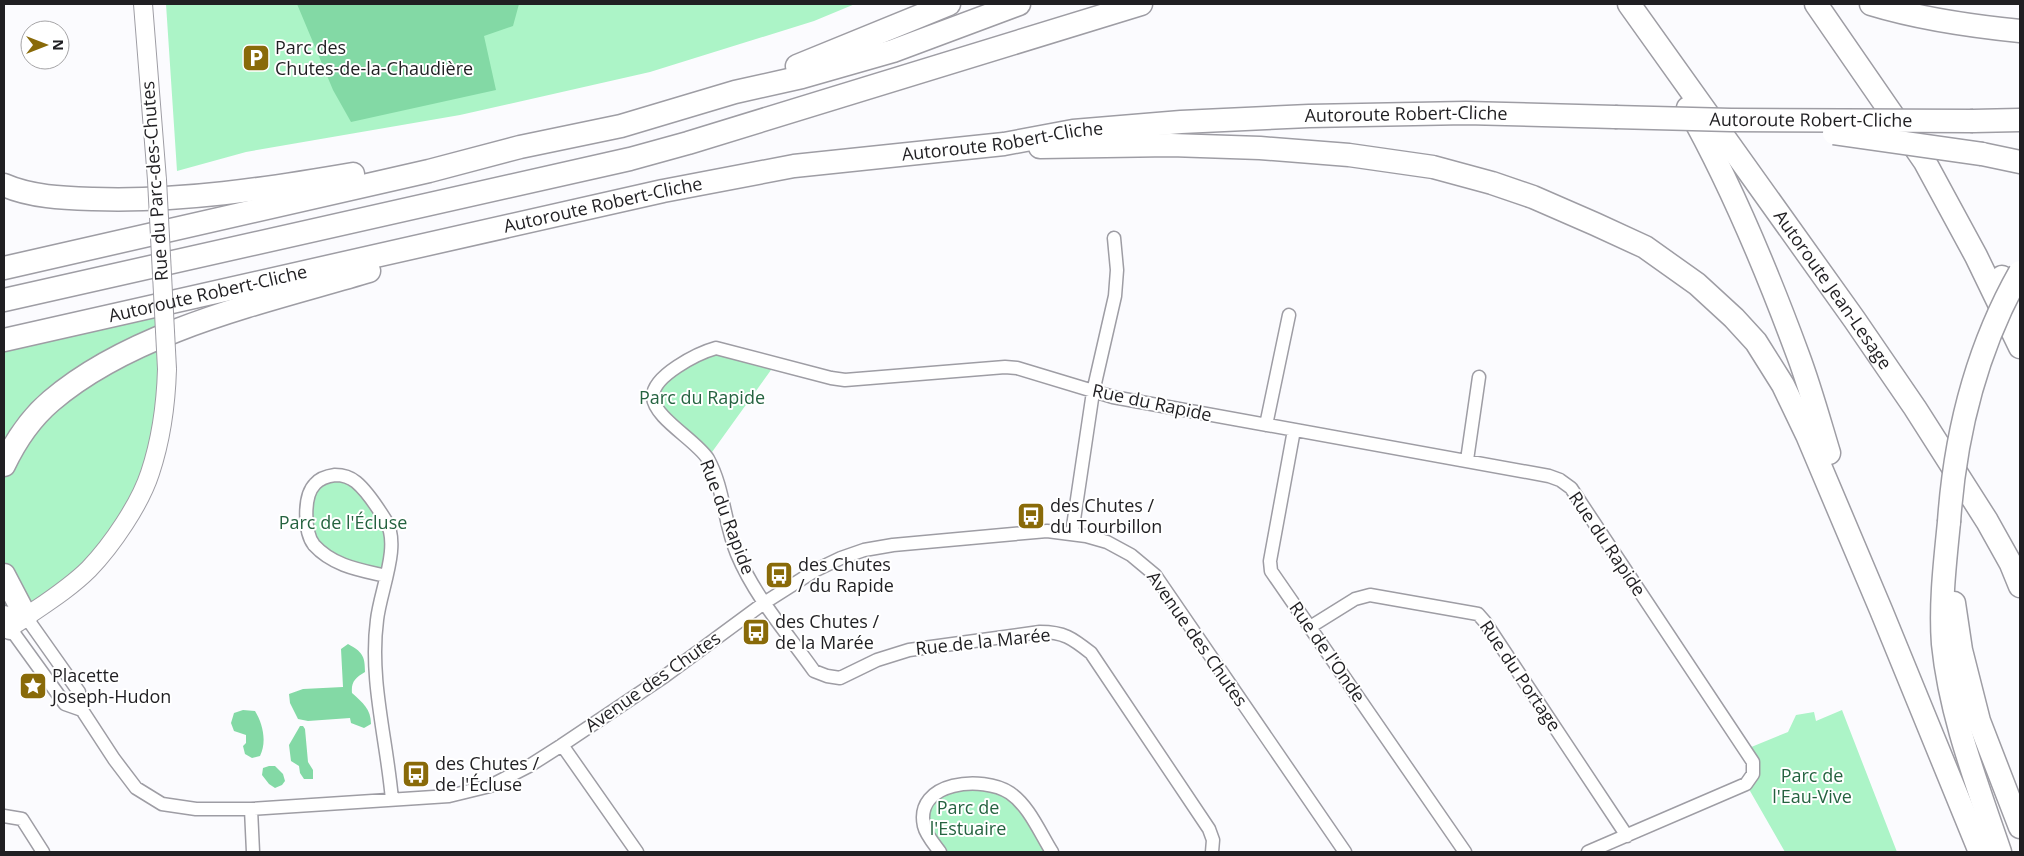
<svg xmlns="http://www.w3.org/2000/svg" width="2024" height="856" font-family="'Open Sans',sans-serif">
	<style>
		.green { fill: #acf4c7 }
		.forest { fill: #83d9a5 }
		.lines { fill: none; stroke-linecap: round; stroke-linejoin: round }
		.street-casing { stroke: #9e9da4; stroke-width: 15 }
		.secondary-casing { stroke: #9e9da4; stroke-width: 20 }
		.highway-casing { stroke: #9e9da4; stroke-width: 25 }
		.street { stroke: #fff; stroke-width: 12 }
		.secondary { stroke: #fff; stroke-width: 18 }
		.highway { stroke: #fff; stroke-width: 22 }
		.secondary-bridge-casing { stroke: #9e9da4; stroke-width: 20; stroke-linecap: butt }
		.highway-bridge-casing { stroke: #9e9da4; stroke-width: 25; stroke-linecap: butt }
		.secondary-bridge { stroke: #fff; stroke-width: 18 }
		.highway-bridge { stroke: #fff; stroke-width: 22 }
		.labels { text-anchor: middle; stroke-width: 4; stroke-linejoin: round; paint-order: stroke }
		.poi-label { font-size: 18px; fill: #201f22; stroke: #fff; text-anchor: start }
		.street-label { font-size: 18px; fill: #201f22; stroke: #fff }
		.park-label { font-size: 18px; fill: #256340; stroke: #fff }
	</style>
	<rect width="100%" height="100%" fill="#fbfbfe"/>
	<!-- green -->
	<path class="green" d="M166 4H855L814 21 650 72 460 115 246 152 177 171Z
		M163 302 159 438 112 541 26 617 4 619V340Z
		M704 352 776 363 707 459 658 411 655 387Z
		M342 475 390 528 386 576 350 568 313 543 310 492Z
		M1842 710 1897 852H1785L1746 784 1753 774 1744 750 1788 732 1796 715 1814 712 1816 721Z
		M963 784 1012 795 1052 852H940L924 828 927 802Z"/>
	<!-- forest -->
	<path class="forest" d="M297 4H519L513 26 484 36 496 90 351 122 333 90Z
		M348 644C362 652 365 655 365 672 355 678 351 682 352 693 363 703 371 709 371 724L364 728 351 723 350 718 308 721 298 719 290 703 289 694 303 689 343 687 341 649Z
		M243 710 255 711C263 724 267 742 260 756L252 758 245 754 243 746 246 743V735L234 731 231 723 234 713Z
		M300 726H303L305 729 308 762 313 770V779H304L300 773 299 766 291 761 289 745Z
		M269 766H275L283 774 285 781 282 785 275 788 269 784 262 775 263 768Z"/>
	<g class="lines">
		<!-- street casing -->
		<g class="street-casing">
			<path id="street" d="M1266 425 1289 315
				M1294 430 1270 561 1271 571 1465 852
				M1467 460 1479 377
				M1072 533 1093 392 1115 296 1117 270 1114 238
				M386 576C360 570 333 566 314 545 304 532 303 496 315 484 320 478 328 476 335 475 342 475 350 477 356 482 367 491 378 508 386 521 401 546 380 591 377 620 369 680 387 740 392 800
				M26 617 79 692 82 710 114 759 136 788 162 804 196 809H251L449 796 490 786 529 766 562 745 665 676 764 603 816 570 841 558 864 550 893 545 1047 531 1086 536 1107 542 1131 555 1155 575 1345 852
				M1310 627 1355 599 1370 595 1478 614 1485 622 1627 836
				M10 628 65 704 82 710
				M562 745 637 852
				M251 809 253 852
				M4 816 22 819 43 852
				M940 852C935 845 926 835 924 826 914 781 983 775 1010 793 1029 806 1040 833 1052 852
				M1212 852 1213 840 1209 829 1091 653C1072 638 1064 632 1040 632L909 650 877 660 840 678 827 676 814 671C787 633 755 597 737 554 724 523 724 488 708 459 696 440 654 418 653 397 652 376 698 353 716 348L831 378 845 380 1005 367 1017 368 1113 397 1549 476 1560 480 1571 488 1753 762V774L1746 784 1588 852"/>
		</g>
		<!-- secondary casing -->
		<g class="secondary-casing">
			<path id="secondary" d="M143 4 157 180
				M17 623C41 606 68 590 89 569 112 545 140 504 150 473 161 440 166 403 167 369"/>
		</g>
		<!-- highway casing -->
		<g class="highway-casing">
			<g id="highway">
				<path id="s1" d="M1629 4 1854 319 1915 408 1987 521 2011 564 2020 586"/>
				<path d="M1816 4 1925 162 1976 256 2020 347"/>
				<path d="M1871 4C1920 19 1970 26 2020 31"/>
				<path d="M797 66 949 4"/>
				<path d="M1688 108C1732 186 1767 271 1798 355 1810 387 1819 420 1829 453"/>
				<path d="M1973 121 2020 120"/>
				<path d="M1040 147 1171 145 1260 148 1349 155 1433 167 1492 183 1533 197 1595 224 1645 247 1697 284 1734 318 1756 342 1783 385 1807 435 1881 610 1980 852"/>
				<path d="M1982 154 2020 162"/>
				<path d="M4 185C31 197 64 198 93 199 181 202 266 189 353 174"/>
				<path d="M4 268 429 171 520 147 621 126 735 92 802 77 893 51 1019 4"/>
				<path d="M2002 277 2020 309"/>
				<path d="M4 300 630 159 688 143 1141 4"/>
				<path id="s2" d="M4 340 663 191 794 166 1004 144 1073 131 1181 122 1309 116 1466 113 1615 117"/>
				<path d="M4 465C15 442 31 418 51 401 134 330 265 302 369 271"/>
				<path d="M1949 522C1945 562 1940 604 1943 644 1950 715 1977 784 2000 852"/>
				<path d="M4 575 26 617"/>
				<path d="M1954 603 1961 650 1979 721 2020 827"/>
				<path d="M4 617 10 628"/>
			</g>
		</g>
		<!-- street -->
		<use href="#street" class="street"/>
		<!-- secondary -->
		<use href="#secondary" class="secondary"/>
		<!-- highway -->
		<use href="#highway" class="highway"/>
		<!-- secondary-bridge casing -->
		<g class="secondary-bridge-casing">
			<path id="secondary-bridge" d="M157 180 167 369"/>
		</g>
		<!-- highway-bridge casing -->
		<g class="highway-bridge-casing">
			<g id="highway-bridge">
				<path id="s3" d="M1615 117 1731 120 1973 121"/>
				<path d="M1834 133 1982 154"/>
				<path d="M1949 522C1955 435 1977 348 2020 272"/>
			</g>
		</g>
		<!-- secondary-bridge -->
		<use href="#secondary-bridge" class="secondary-bridge"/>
		<!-- highway-bridge -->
		<use href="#highway-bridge" class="highway-bridge"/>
	</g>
	<!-- icons -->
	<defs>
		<g id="parking-square" transform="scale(1.4375)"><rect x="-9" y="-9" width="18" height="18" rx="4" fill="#896a09" stroke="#fff"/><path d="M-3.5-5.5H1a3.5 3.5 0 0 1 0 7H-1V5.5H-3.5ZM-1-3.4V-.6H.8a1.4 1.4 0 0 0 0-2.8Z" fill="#fff"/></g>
		<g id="bus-square" transform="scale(1.4375)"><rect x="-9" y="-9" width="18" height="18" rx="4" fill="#896a09" stroke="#fff"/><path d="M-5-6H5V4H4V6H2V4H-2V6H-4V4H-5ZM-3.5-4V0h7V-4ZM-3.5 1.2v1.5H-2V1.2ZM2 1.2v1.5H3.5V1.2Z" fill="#fff"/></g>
		<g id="sight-square" transform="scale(1.4375)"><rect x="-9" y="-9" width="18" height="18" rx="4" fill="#896a09" stroke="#fff"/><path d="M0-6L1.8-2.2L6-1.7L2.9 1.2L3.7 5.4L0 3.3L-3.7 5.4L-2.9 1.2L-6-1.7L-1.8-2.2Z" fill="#fff"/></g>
	</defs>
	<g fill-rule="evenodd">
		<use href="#parking-square" x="256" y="58"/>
		<use href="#bus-square" x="1031" y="516"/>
		<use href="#bus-square" x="779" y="575"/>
		<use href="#bus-square" x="756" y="632"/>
		<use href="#sight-square" x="33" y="686"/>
		<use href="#bus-square" x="416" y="774"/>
	</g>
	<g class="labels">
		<!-- poi labels -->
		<g class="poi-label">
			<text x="275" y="54">Parc des<tspan x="275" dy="21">Chutes-de-la-Chaudière</tspan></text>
			<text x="1050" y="512">des Chutes /<tspan x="1050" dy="21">du Tourbillon</tspan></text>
			<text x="798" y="571">des Chutes<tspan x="798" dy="21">/ du Rapide</tspan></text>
			<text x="775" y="628">des Chutes /<tspan x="775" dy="21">de la Marée</tspan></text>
			<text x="52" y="682">Placette<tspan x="52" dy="21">Joseph-Hudon</tspan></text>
			<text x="435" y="770">des Chutes /<tspan x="435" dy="21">de l'Écluse</tspan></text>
		</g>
		<!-- street labels -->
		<g class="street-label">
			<text dy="6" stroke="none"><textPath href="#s2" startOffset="1424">Autoroute Robert-Cliche</textPath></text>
			<text dy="6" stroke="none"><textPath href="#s3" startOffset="196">Autoroute Robert-Cliche</textPath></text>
			<text dy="6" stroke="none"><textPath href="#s2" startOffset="1019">Autoroute Robert-Cliche</textPath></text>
			<text transform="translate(155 181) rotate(-94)" y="6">Rue du Parc-des-Chutes</text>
			<text dy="6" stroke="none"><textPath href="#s2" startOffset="614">Autoroute Robert-Cliche</textPath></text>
			<text dy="6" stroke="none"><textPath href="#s1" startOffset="351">Autoroute Jean-Lesage</textPath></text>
			<text dy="6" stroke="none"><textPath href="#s2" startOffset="209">Autoroute Robert-Cliche</textPath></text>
			<text transform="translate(1152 403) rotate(12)" y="6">Rue du Rapide</text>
			<text transform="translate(727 517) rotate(69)" y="6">Rue du Rapide</text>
			<text transform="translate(1607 544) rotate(56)" y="6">Rue du Rapide</text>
			<text transform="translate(1197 639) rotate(55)" y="6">Avenue des Chutes</text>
			<text transform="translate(983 642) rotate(-6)" y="6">Rue de la Marée</text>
			<text transform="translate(1327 652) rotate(55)" y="6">Rue de l'Onde</text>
			<text transform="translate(1520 676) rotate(56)" y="6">Rue du Portage</text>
			<text transform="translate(653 682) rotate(-35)" y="6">Avenue des Chutes</text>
		</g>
		<!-- park labels -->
		<g class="park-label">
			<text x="702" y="404">Parc du Rapide</text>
			<text x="343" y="529">Parc de l'Écluse</text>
			<text x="1812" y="782">Parc de<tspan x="1812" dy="21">l'Eau-Vive</tspan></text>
			<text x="968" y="814">Parc de<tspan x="968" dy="21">l'Estuaire</tspan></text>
		</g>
	</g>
	<!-- border -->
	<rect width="2024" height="856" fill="none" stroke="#201f22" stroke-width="10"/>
	<!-- north arrow -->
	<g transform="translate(45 45) rotate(90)"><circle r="24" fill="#ffffff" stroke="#a6a5a7"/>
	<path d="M0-4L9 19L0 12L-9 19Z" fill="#896a09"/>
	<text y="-8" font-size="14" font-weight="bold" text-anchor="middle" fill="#201f22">N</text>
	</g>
</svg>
